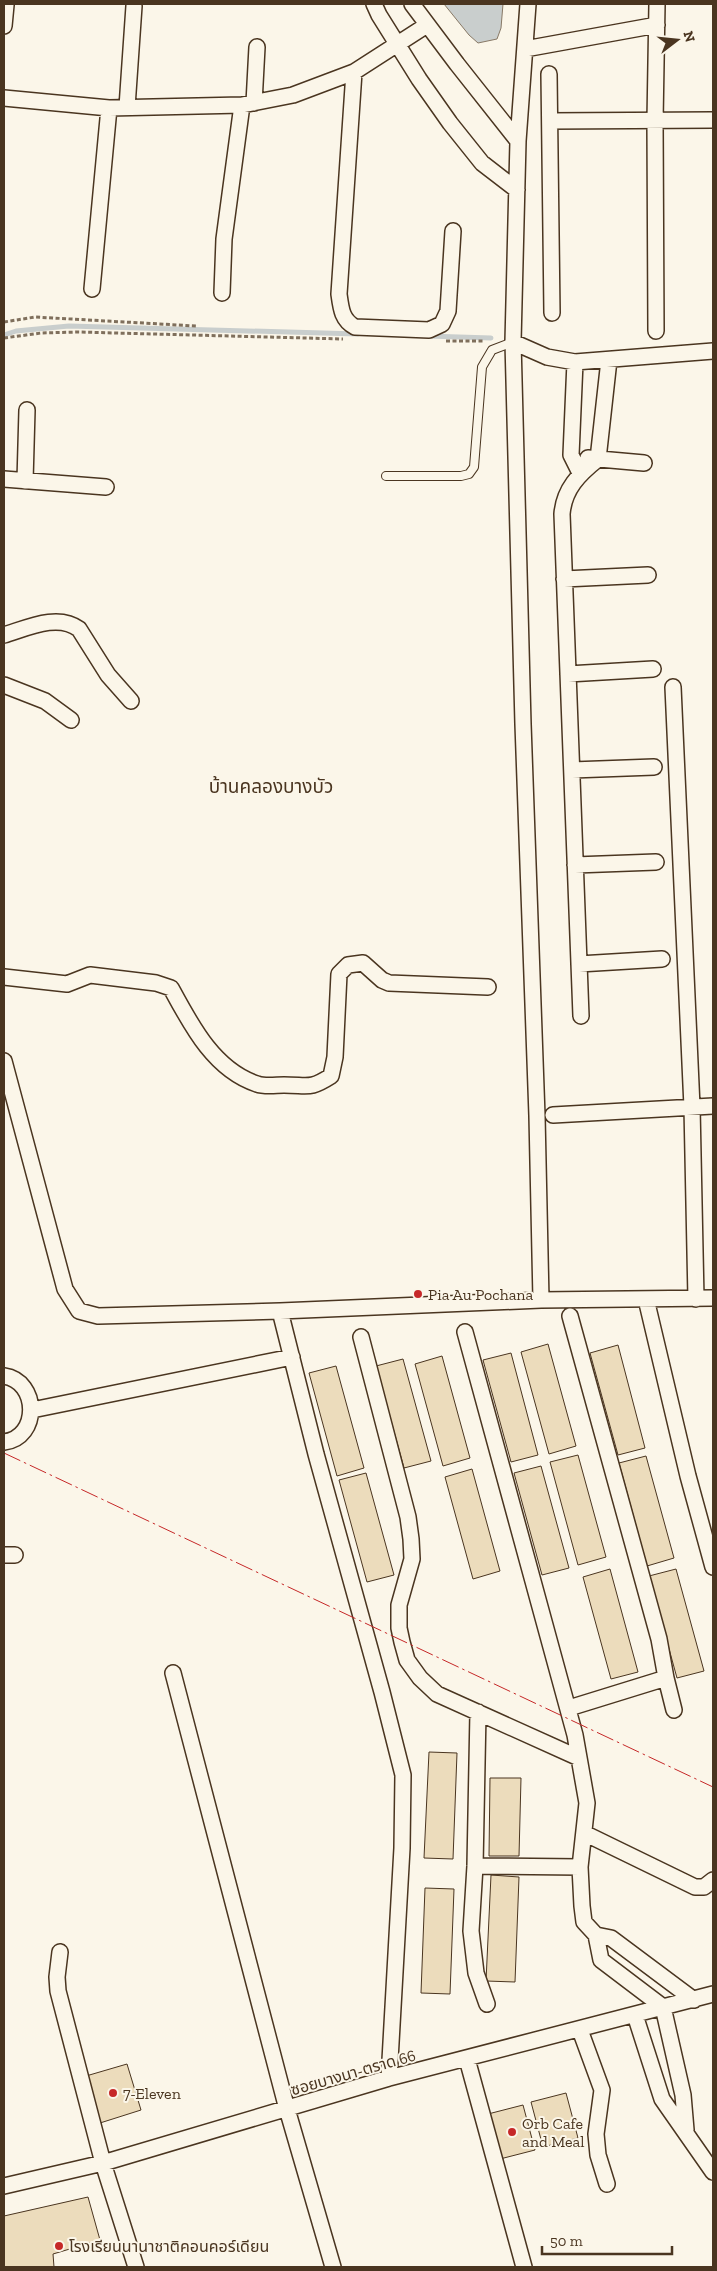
<svg xmlns="http://www.w3.org/2000/svg" width="717" height="2271" font-family="'Zilla Slab','Noto Sans Thai',serif">
	<style>
		.water { fill: #c9cecd; stroke: #887966 }
		.lines { fill: none; stroke-linecap: round; stroke-linejoin: round }
		.stream { stroke: #c9cecd; stroke-width: 5 }
		.building { fill: #ecdcbc; stroke: #4a3520 }
		.service-casing { stroke: #4a3520; stroke-width: 10 }
		.minor-casing { stroke: #4a3520; stroke-width: 18 }
		.path { stroke: #7f6f5c; stroke-width: 3; stroke-dasharray: 4 2.5; stroke-linecap: butt }
		.service { stroke: #fbf6e9; stroke-width: 8 }
		.minor { stroke: #fbf6e9; stroke-width: 15 }
		.power { stroke: #c62828; stroke-width: 1; stroke-dasharray: 18 4 2.5 4; stroke-linecap: butt }
		.poi-dot { fill: #c62828; stroke: #fbf6e9; stroke-width: 2 }
		.labels { text-anchor: middle; stroke-width: 4; stroke-linejoin: round; paint-order: stroke }
		.poi-label { font-size: 16px; fill: #4a3520; stroke: #fbf6e9; text-anchor: start }
		.street-label { font-size: 16px; fill: #4a3520; stroke: #fbf6e9 }
		.quarter-label { font-size: 19px; fill: #4a3520; stroke: #fbf6e9 }
	</style>
	<rect width="100%" height="100%" fill="#fbf6e9"/>
	<!-- water -->
	<path class="water" d="M444 4H503L501 28 497 39 478 43 469 35Z"/>
	<g class="lines">
		<!-- stream -->
		<path class="stream" d="M4 335 16 331 69 326 358 334
			M427 336 491 338"/>
	</g>
	<!-- building -->
	<path class="building" d="M548 1344 576 1446 549 1454 521 1352Z
		M618 1345 645 1448 618 1455 590 1353Z
		M511 1353 538 1455 511 1462 483 1360Z
		M442 1356 470 1458 443 1466 415 1364Z
		M403 1359 431 1461 404 1468 376 1366Z
		M336 1366 364 1468 337 1476 309 1373Z
		M578 1455 606 1557 578 1565 550 1462Z
		M646 1456 674 1558 647 1566 619 1463Z
		M541 1466 569 1568 542 1575 514 1473Z
		M472 1469 500 1571 473 1579 445 1477Z
		M366 1473 394 1575 367 1582 339 1480Z
		M610 1569 638 1672 611 1679 583 1577Z
		M676 1569 704 1671 677 1678 649 1576Z
		M429 1752 457 1753 453 1859 424 1858Z
		M490 1778H521L519 1856H489Z
		M491 1875 519 1877 515 1982 486 1981Z
		M425 1888 454 1889 450 1994 421 1993Z
		M127 2064 141 2110 100 2123 86 2076Z
		M566 2093 578 2138 543 2147 531 2102Z
		M523 2105 535 2150 500 2159 488 2114Z
		M88 2197 100 2240 53 2254 54 2267H4V2216Z"/>
	<g class="lines">
		<!-- service casing -->
		<g class="service-casing">
			<path id="service" d="M386 476H461L469 474 474 467 482 367 492 350 513 342"/>
		</g>
		<!-- minor casing -->
		<g class="minor-casing">
			<path id="minor" d="M374 4 379 15 419 79 450 123 482 163 517 190
				M412 4 457 64 518 141
				M528 4 518 141 513 342 523 724 537 1116 541 1300
				M4 26 6 5
				M525 49 657 25
				M354 72 339 294C341 309 342 320 355 327L429 330 442 324 448 311 453 231
				M549 74 552 313
				M4 98 109 108 242 105 293 95 354 72 427 25
				M254 103 257 47
				M127 107 134 6
				M550 121 713 120
				M92 289 109 108
				M222 293 224 239 242 105
				M656 331 655 121 657 4
				M513 342 547 357 575 362 713 351
				M575 362 571 455 580 473
				M588 458 644 463
				M4 479 106 487
				M25 481 27 410
				M564 579 648 575
				M4 635C27 628 58 613 79 629L108 675 131 701
				M568 674 653 669
				M4 685 45 701 71 720
				M673 687 692 1107 696 1299
				M572 770 654 767
				M575 865 656 862
				M579 964 662 959
				M4 977 67 984 90 975 156 983 171 988C191 1025 214 1070 257 1084 265 1087 276 1085 284 1085 309 1085 309 1090 331 1076L335 1057 339 974 348 965 363 963 382 980 389 983 488 987
				M581 1016 562 514C564 489 579 474 598 459L609 360
				M4 1061 65 1289 79 1311 98 1316 280 1311 541 1300 713 1298
				M553 1115 713 1106
				M646 1299 688 1476 713 1567
				M280 1311 316 1454 382 1692 403 1775 402 1848 389 2078
				M465 1332 575 1735 587 1803 580 1867 582 1906 584 1922 596 1935 601 1960 663 2007 683 2095 686 2130
				M361 1337 408 1517 411 1539 412 1559 399 1605V1628L402 1642 407 1660 420 1678 437 1694 579 1758
				M4 1376C39 1381 40 1438 4 1442
				M32 1410 292 1357
				M4 1555H15
				M173 1673 287 2109 333 2267
				M666 1678 674 1710
				M569 1708 666 1678 659 1639 570 1316
				M478 1712 475 1866 471 1931 476 1973 487 2004
				M584 1833 695 1887H704L713 1880
				M475 1866 580 1867
				M596 1935 611 1938 694 2000
				M60 1952 57 1977 58 1991 103 2163 136 2267
				M635 2015 662 2099 713 2172
				M580 2030 602 2090 596 2134 598 2155 607 2184
				M467 2059 524 2267
				M4 2186 103 2163 389 2078 713 1994"/>
		</g>
		<!-- path -->
		<path class="path" d="M4 322 35 317 196 326
			M4 338 41 333 78 332 343 339
			M446 341H485"/>
		<!-- service -->
		<use href="#service" class="service"/>
		<!-- minor -->
		<use href="#minor" class="minor"/>
		<!-- power -->
		<path class="power" d="M4 1453 713 1787"/>
	</g>
	<!-- markers -->
	<g class="poi-dot">
		<circle cx="418" cy="1294" r="5"/>
		<circle cx="113" cy="2093" r="5"/>
		<circle cx="512" cy="2132" r="5"/>
		<circle cx="59" cy="2246" r="5"/>
	</g>
	<g class="labels">
		<!-- poi labels -->
		<g class="poi-label">
			<text x="428" y="1300">Pia Au Pochana</text>
			<text x="123" y="2099">7-Eleven</text>
			<text x="522" y="2129">Orb Cafe<tspan x="522" dy="18">and Meal</tspan></text>
			<text x="69" y="2252">โรงเรียนนานาชาติคอนคอร์เดียน</text>
		</g>
		<!-- street labels -->
		<g class="street-label">
			<text transform="translate(353 2072) rotate(-16)" y="6">ซอยบางนา-ตราด 66</text>
		</g>
		<!-- quarter labels -->
		<g class="quarter-label">
			<text x="271" y="793">บ้านคลองบางบัว</text>
		</g>
	</g>
	<!-- border -->
	<rect width="717" height="2271" fill="none" stroke="#4a3520" stroke-width="10"/>
	<!-- north arrow -->
	<g transform="translate(677 40) rotate(74)" stroke="#fbf6e9" stroke-width="4" paint-order="stroke">
	<path d="M0-4L9 19L0 12L-9 19Z" fill="#4a3520"/>
	<text y="-8" font-size="14" font-weight="bold" text-anchor="middle" fill="#4a3520">N</text>
	</g>
	<!-- scale -->
	<path d="M542 2246v8h130v-8" fill="none" stroke="#4a3520" stroke-width="2.5"/>
	<text x="550" y="2246" font-size="15" fill="#4a3520" stroke="#fbf6e9" stroke-width="4" paint-order="stroke">50 m</text>
</svg>
